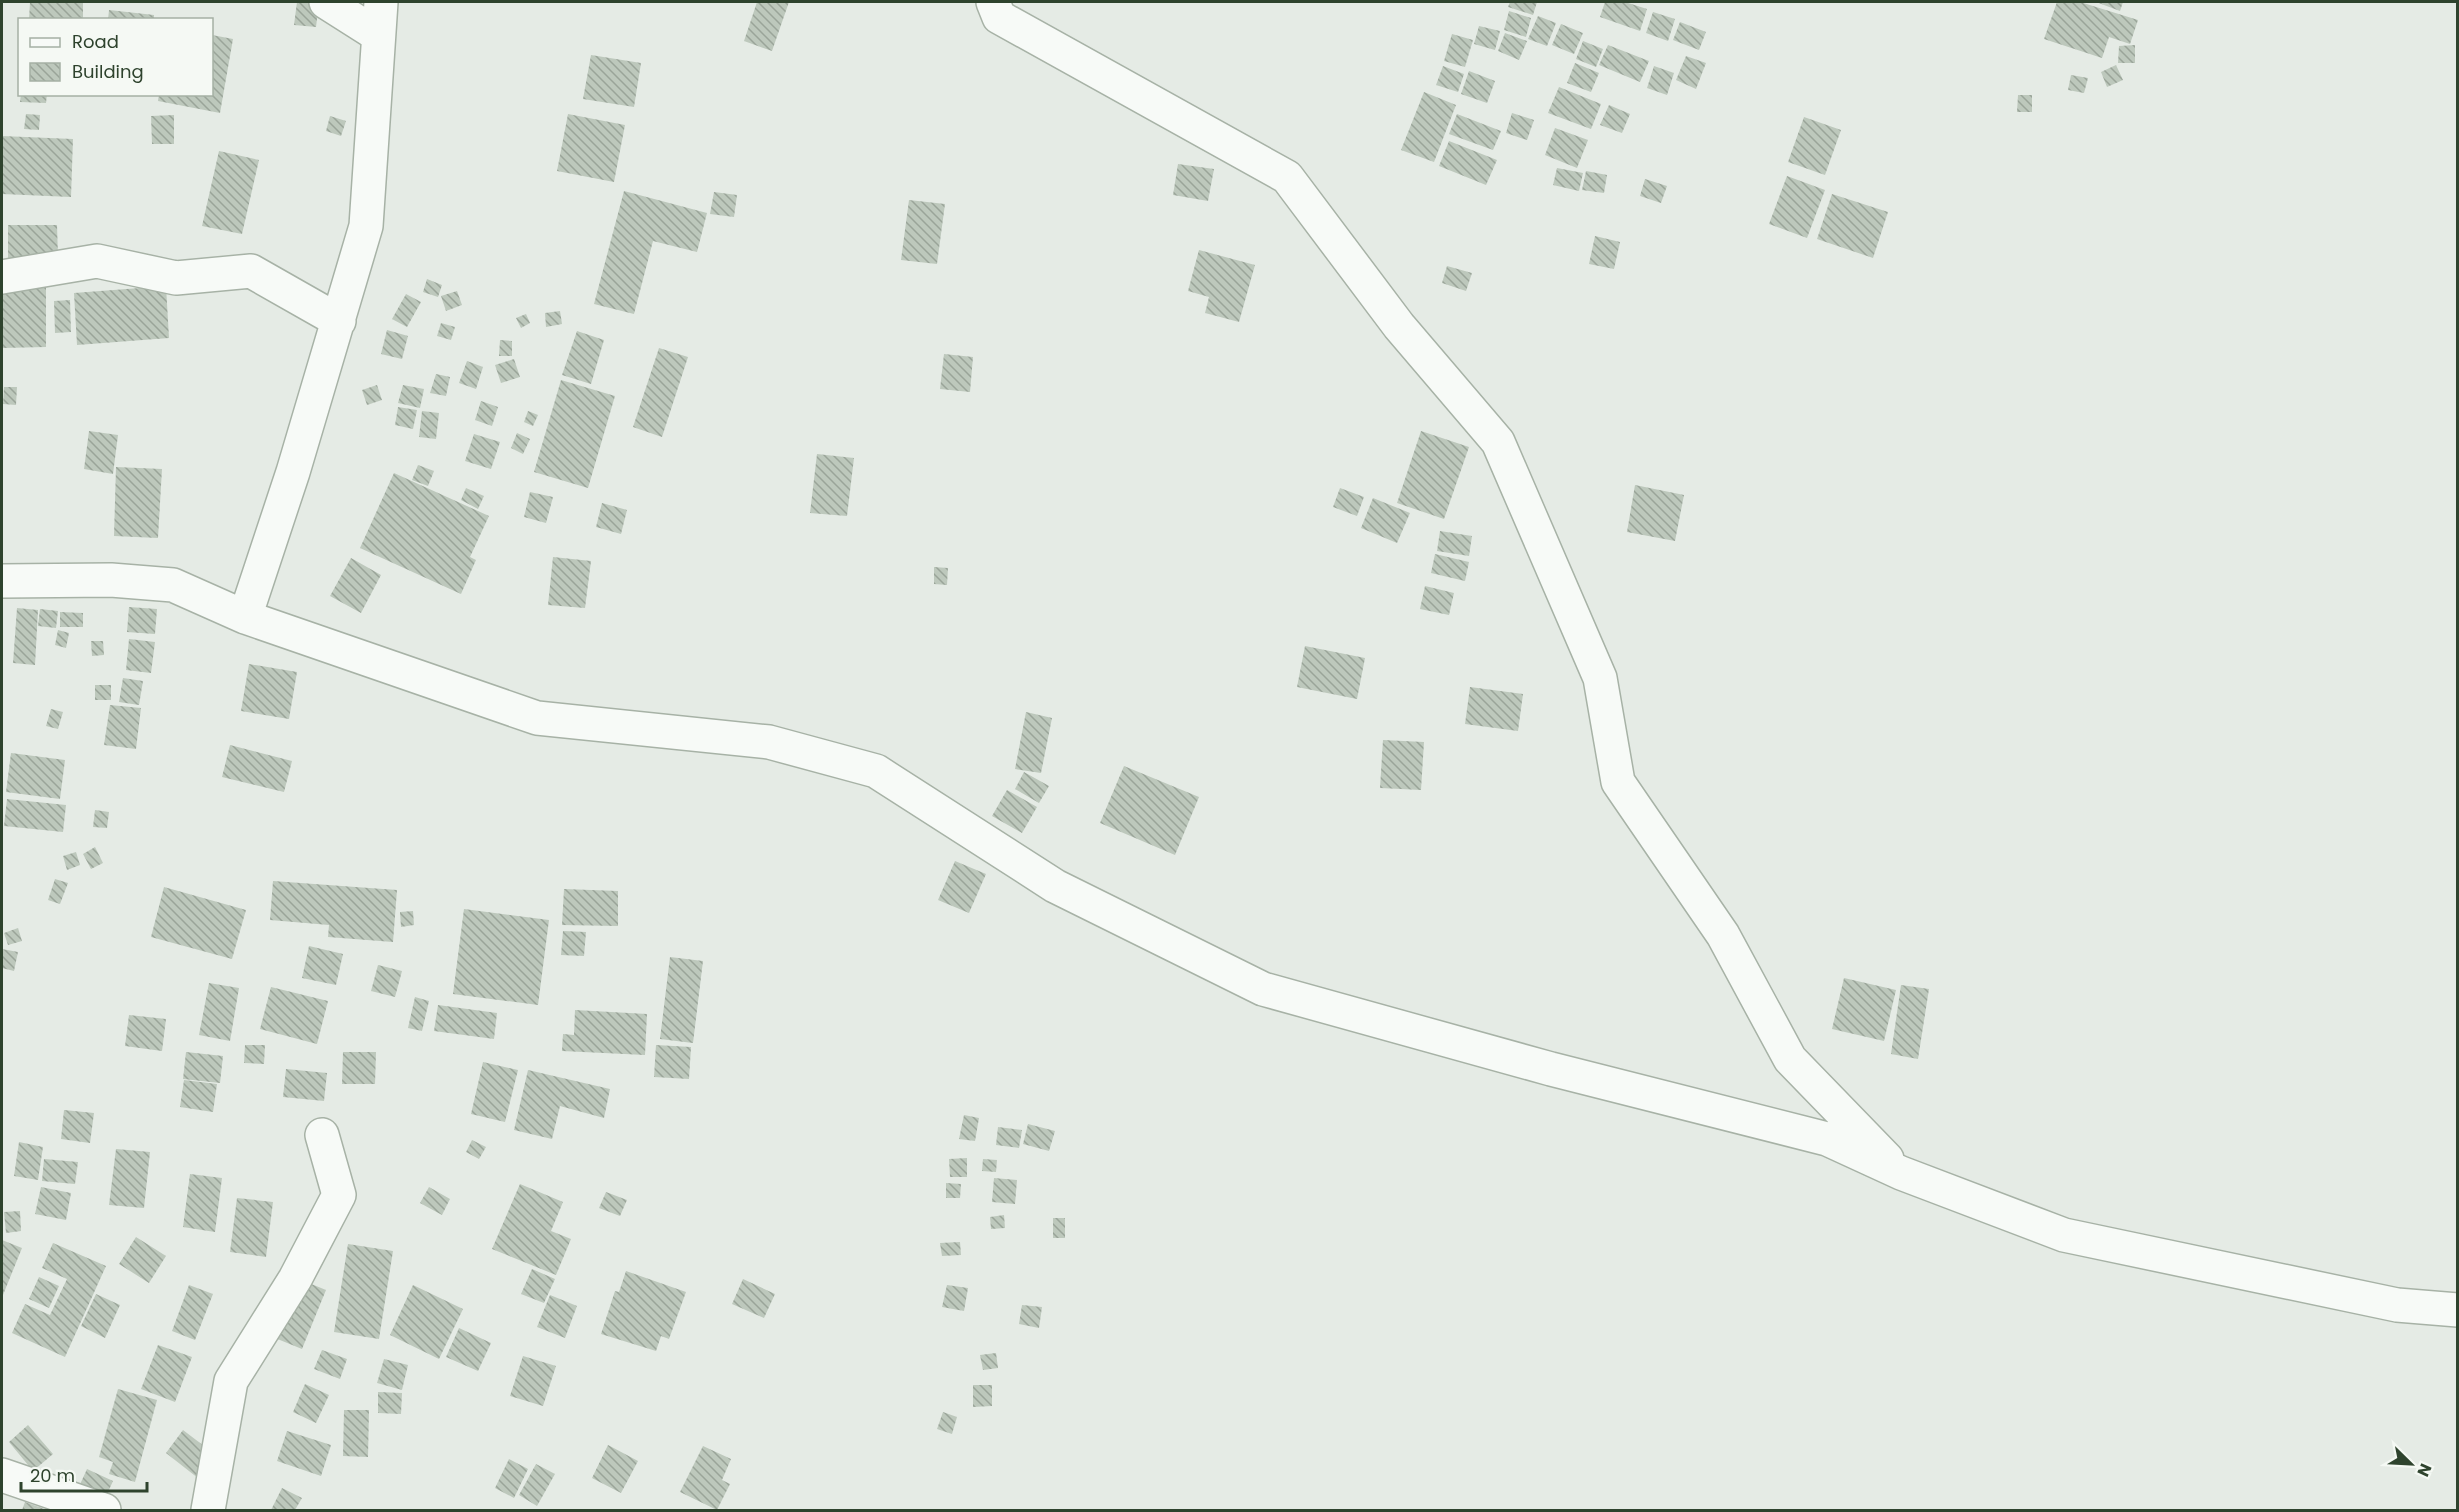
<svg xmlns="http://www.w3.org/2000/svg" width="2459" height="1512" font-family="Poppins,sans-serif">
	<style>
		.building { fill: url(#building-back-hatch) }
		.lines { fill: none; stroke-linecap: round; stroke-linejoin: round }
		.minor-casing { stroke: #a7b2a6; stroke-width: 36 }
		.minor { stroke: #f7faf7; stroke-width: 33 }
	</style>
	<defs>
		<pattern id="building-back-hatch" width="6" height="6" patternUnits="userSpaceOnUse" patternTransform="scale(1.5)"><rect width="6" height="6" fill="#bdc8bc"/><path d="M-1 5l2 2M0 0l6 6M5-1l2 2" fill="none" stroke="#9aa499"/></pattern>
	</defs>
	<rect width="100%" height="100%" fill="#e5ebe5"/>
	<!-- building -->
	<path class="building" d="M30 2H83V20H29Z
		M297 2H319L316 27 294 25Z
		M757 2H789L772 51 744 41Z
		M1510 2H1537L1533 15 1508 7Z
		M1605 2H1625L1647 9 1640 31 1600 17Z
		M2057 2H2080L2138 20 2130 44 2109 37 2102 58 2044 39Z
		M2096 2H2123L2120 11Z
		M109 10 154 15V20H108Z
		M1509 11 1531 18 1526 37 1504 30Z
		M1653 12 1675 19 1668 41 1646 33Z
		M1538 16 1556 23 1547 46 1528 39Z
		M1680 22 1706 32 1699 50 1673 40Z
		M1561 24 1583 33 1574 54 1552 45Z
		M1479 26 1500 31 1495 50 1474 44Z
		M1505 33 1527 41 1519 60 1498 51Z
		M1452 34 1473 40 1465 67 1444 61Z
		M212 35 233 39 220 113 158 101 159 94H212Z
		M1583 41 1603 49 1596 67 1576 59Z
		M1608 45 1649 61 1640 82 1599 65Z
		M2135 45V63H2118L2119 46Z
		M591 55 641 63 634 107 583 99Z
		M1686 56 1706 63 1696 89 1676 80Z
		M1575 63 1599 73 1591 92 1567 83Z
		M2116 65 2123 80 2107 87 2101 72Z
		M1443 66 1464 74 1458 92 1436 85Z
		M1654 66 1674 73 1667 95 1647 88Z
		M1469 71 1495 81 1487 103 1461 94Z
		M2071 75 2088 78 2084 93 2068 90Z
		M1559 87 1601 104 1591 129 1548 113Z
		M1424 92 1456 105 1434 162 1401 150Z
		M21 94H47L46 103 20 102Z
		M2018 95H2032V112H2017Z
		M1609 105 1630 114 1622 133 1600 125Z
		M1512 113 1534 120 1527 140 1506 133Z
		M26 114 40 115 39 130 24 129Z
		M568 114 625 125 614 182 557 171Z
		M1457 114 1501 131 1493 150 1449 134Z
		M174 115V144H152L151 116Z
		M330 116 346 121 341 136 326 131Z
		M1804 117 1841 130 1825 175 1788 162Z
		M1555 128 1588 140 1577 168 1545 155Z
		M2 136 73 139 71 197 2 194Z
		M1449 141 1497 160 1486 185 1439 166Z
		M219 151 259 160 242 234 202 226Z
		M1178 164 1214 169 1208 201 1173 195Z
		M1557 168 1583 173 1579 191 1553 185Z
		M1586 171 1607 175 1604 193 1582 190Z
		M1787 176 1825 190 1807 238 1769 224Z
		M1645 179 1667 186 1661 203 1640 196Z
		M624 191 707 213 697 252 653 241 634 314 594 304Z
		M714 192 737 195 734 217 710 214Z
		M1832 194 1888 212 1873 258 1817 239Z
		M909 200 945 204 937 264 901 260Z
		M8 225H57L58 257 8 258Z
		M1595 236 1620 242 1614 269 1589 264Z
		M1199 250 1255 265 1239 322 1205 313 1209 297 1188 291Z
		M1447 266 1472 273 1466 291 1442 283Z
		M427 279 442 285 438 297 423 292Z
		M2 285H46V347L2 348Z
		M166 286 169 338 77 345 74 293Z
		M457 291 462 305 446 311 441 296Z
		M406 294 421 302 407 327 392 319Z
		M70 300 71 332 55 333 54 301Z
		M560 311 562 324 546 327 545 313Z
		M526 314 530 323 521 328 516 318Z
		M441 323 455 327 451 340 437 336Z
		M387 330 408 336 402 359 381 354Z
		M577 331 604 340 591 384 562 375Z
		M500 340 512 341V356H499Z
		M659 348 688 357 662 437 633 427Z
		M944 354 973 357 970 392 940 389Z
		M514 359 520 377 501 383 495 365Z
		M467 361 483 367 476 389 459 383Z
		M436 374 450 377 446 396 430 393Z
		M561 380 615 396 588 488 534 472Z
		M377 385 382 400 367 405 362 390Z
		M403 385 424 389 420 408 398 403Z
		M4 387H17L16 405 3 404Z
		M481 401 498 407 492 426 475 420Z
		M398 407 417 410 413 429 395 425Z
		M422 411 439 413 436 439 419 437Z
		M528 411 538 415 533 426 524 422Z
		M89 431 118 435 113 474 84 469Z
		M1421 431 1469 447 1444 519 1397 503Z
		M517 433 530 439 523 454 511 448Z
		M474 434 500 442 491 469 465 461Z
		M817 454 854 458 847 516 810 513Z
		M418 465 434 471 428 486 412 480Z
		M116 467 162 469 158 538 114 536Z
		M394 473 489 516 470 557 476 560 461 594 360 548Z
		M1635 485 1684 495 1675 541 1627 532Z
		M466 488 484 496 478 509 461 500Z
		M1340 488 1364 497 1357 516 1333 507Z
		M530 492 553 497 546 523 524 517Z
		M1373 498 1410 513 1397 543 1361 528Z
		M602 503 627 510 621 534 596 527Z
		M1440 531 1472 536 1469 556 1437 551Z
		M1435 554 1469 562 1465 581 1431 573Z
		M553 557 591 561 585 608 548 605Z
		M351 558 381 575 361 613 330 596Z
		M934 567 948 568 947 585 934 584Z
		M1425 586 1454 593 1449 615 1420 609Z
		M129 607 157 609 155 634 127 632Z
		M17 608 38 610 35 665 13 663Z
		M40 609 58 611 56 628 38 626Z
		M60 612 83 613V627H60Z
		M58 630 69 633 66 648 55 645Z
		M129 639 155 642 151 673 126 670Z
		M91 641H103L104 655 92 656Z
		M1305 646 1365 658 1357 699 1297 687Z
		M249 664 297 672 289 719 241 711Z
		M123 678 143 681 139 705 119 702Z
		M95 685H111V700H95Z
		M1470 687 1523 694 1518 731 1465 724Z
		M110 705 141 708 136 749 104 745Z
		M51 709 63 712 58 729 46 726Z
		M1026 712 1052 718 1041 773 1015 769Z
		M1383 740 1424 742 1421 790 1380 788Z
		M230 745 292 761 284 792 222 777Z
		M11 753 65 760 60 799 6 792Z
		M1124 766 1199 797 1175 855 1100 823Z
		M1024 772 1049 786 1039 803 1015 789Z
		M1007 790 1037 807 1022 833 992 816Z
		M7 799 66 805 63 832 4 826Z
		M95 810 109 812 107 828 93 827Z
		M95 847 103 863 91 869 83 854Z
		M76 852 80 865 67 870 63 856Z
		M955 861 986 874 969 913 938 900Z
		M55 879 68 883 60 904 48 900Z
		M273 881 397 890 393 942 328 937 329 925 270 920Z
		M164 887 246 910 232 959 151 937Z
		M564 889 618 891V926L562 925Z
		M464 909 549 920 538 1005 453 994Z
		M413 911 414 925 401 927 400 912Z
		M18 928 22 941 8 945 4 933Z
		M563 931 586 932 584 956 561 955Z
		M309 946 343 954 336 985 302 978Z
		M2 949 18 952 14 971 2 968Z
		M670 957 703 961 693 1043 660 1039Z
		M378 965 402 971 395 997 371 991Z
		M1844 978 1896 990 1884 1041 1832 1029Z
		M209 983 239 988 230 1041 199 1035Z
		M1901 985 1929 989 1918 1059 1891 1054Z
		M271 987 328 1001 317 1044 260 1029Z
		M415 997 429 1001 422 1031 408 1028Z
		M438 1005 497 1013 494 1039 434 1031Z
		M575 1010 647 1014 645 1055 562 1051 563 1034 574 1035Z
		M129 1015 166 1019 162 1051 125 1046Z
		M245 1045H265L264 1064 244 1063Z
		M656 1045 691 1047 689 1079 654 1077Z
		M186 1052 223 1056 220 1083 183 1079Z
		M343 1052H376L375 1084H342Z
		M483 1062 518 1070 505 1122 471 1114Z
		M286 1069 327 1073 324 1101 283 1097Z
		M528 1070 610 1089 604 1118 560 1106 552 1139 514 1130Z
		M184 1080 217 1084 213 1112 180 1107Z
		M64 1110 94 1113 90 1143 61 1139Z
		M964 1115 979 1118 975 1141 959 1139Z
		M1028 1124 1055 1131 1049 1151 1023 1144Z
		M998 1127 1022 1130 1019 1148 996 1145Z
		M472 1140 486 1147 479 1159 466 1152Z
		M19 1142 43 1147 38 1180 14 1176Z
		M116 1149 150 1152 144 1208 109 1205Z
		M967 1158V1177H950L949 1159Z
		M44 1159 78 1162 75 1184 42 1181Z
		M983 1159 997 1160 996 1172 982 1171Z
		M190 1174 222 1178 215 1232 183 1227Z
		M994 1178 1017 1180 1015 1204 992 1202Z
		M946 1183 961 1184 960 1198H946Z
		M520 1184 563 1202 551 1231 571 1239 556 1275 492 1249Z
		M41 1187 71 1193 66 1220 35 1214Z
		M429 1187 450 1199 442 1215 420 1203Z
		M606 1192 627 1200 620 1216 599 1208Z
		M237 1198 273 1202 266 1257 230 1252Z
		M20 1211 21 1231 6 1233 4 1212Z
		M1004 1215 1005 1228 991 1229 990 1217Z
		M1053 1218H1065V1238H1053Z
		M136 1237 166 1256 149 1283 119 1264Z
		M2 1240 22 1248 3 1295 2 1294Z
		M960 1242 961 1255 942 1256 940 1243Z
		M53 1243 106 1266 65 1357 12 1333 25 1304 50 1315 67 1279 42 1268Z
		M348 1244 393 1251 379 1339 334 1332Z
		M532 1269 555 1279 544 1303 521 1294Z
		M626 1271 686 1292 669 1339 661 1336 656 1351 601 1334 615 1291 619 1292Z
		M39 1277 59 1286 49 1308 29 1299Z
		M299 1279 326 1290 302 1349 275 1338Z
		M743 1279 775 1294 764 1318 732 1304Z
		M189 1285 213 1294 195 1340 172 1331Z
		M413 1285 463 1309 439 1359 390 1335Z
		M947 1285 968 1288 964 1311 942 1307Z
		M96 1294 120 1305 105 1338 81 1326Z
		M550 1295 577 1306 565 1338 537 1327Z
		M1022 1305 1042 1307 1039 1328 1019 1324Z
		M459 1328 491 1343 478 1371 446 1357Z
		M158 1345 192 1357 175 1402 141 1389Z
		M322 1350 347 1359 340 1379 314 1369Z
		M996 1353 998 1368 983 1370 980 1355Z
		M523 1356 556 1366 543 1406 510 1396Z
		M384 1359 408 1365 402 1390 377 1383Z
		M305 1384 329 1395 316 1423 293 1412Z
		M973 1385H992V1406L973 1407Z
		M118 1389 157 1400 135 1482 109 1474 113 1462 99 1457Z
		M378 1392 402 1393 401 1414 378 1413Z
		M344 1410H369L368 1457 343 1456Z
		M943 1412 957 1417 952 1434 937 1429Z
		M28 1425 53 1454 33 1471 9 1442Z
		M183 1430 221 1459 203 1482 166 1453Z
		M287 1431 331 1445 321 1476 277 1461Z
		M608 1445 638 1461 621 1493 592 1478Z
		M703 1446 731 1459 722 1480 730 1484 717 1510 680 1492Z
		M509 1459 528 1469 514 1498 495 1488Z
		M536 1464 555 1474 537 1506 519 1495Z
		M87 1469 113 1481 103 1503 77 1491Z
		M282 1488 302 1498 295 1510H271Z
		M25 1502 47 1510H22Z"/>
	<g class="lines">
		<!-- minor casing -->
		<g class="minor-casing">
			<path id="minor" d="M326 2 378 35
				M993 2 999 17 1287 177 1399 326 1498 442 1600 678 1618 782 1723 935 1790 1059 1887 1159
				M2 277 97 261 176 278 251 271 339 321
				M2 581 111 580 173 585 245 617 537 718 769 742 876 771 1055 886 1263 989 1551 1069 1827 1139 1901 1173 2064 1235 2397 1305 2458 1310
				M245 617 293 472 366 226 381 2
				M2 1475 104 1510
				M208 1510 231 1381 295 1279 339 1195 322 1135"/>
		</g>
		<!-- minor -->
		<use href="#minor" class="minor"/>
	</g>
	<!-- border -->
	<rect width="2459" height="1512" fill="none" stroke="#2e432d" stroke-width="6"/>
	<!-- legend -->
	<rect x="18" y="18" width="195" height="78" fill="#f5f9f4" stroke="#a5b0a4" stroke-width="1.5"/>
	<rect x="30" y="38" width="30" height="9" fill="#f7faf7" stroke="#a5b0a4" stroke-width="1.5"/>
	<text x="72" y="48" font-size="18" fill="#2e432d">Road</text>
	<rect x="30" y="63" width="30" height="18" fill="url(#building-back-hatch)" stroke="#a5b0a4" stroke-width="1.5"/>
	<text x="72" y="78" font-size="18" fill="#2e432d">Building</text>
	<!-- north arrow -->
	<g transform="translate(2411 1464) rotate(114)" stroke="#f5f9f4" stroke-width="4.5" paint-order="stroke">
	<path d="M0-4.5L10 22L0 15L-10 22Z" fill="#2e432d"/>
	<text y="-9" font-size="16" font-weight="bold" text-anchor="middle" fill="#2e432d">N</text>
	</g>
	<!-- scale -->
	<path d="M21 1482v9h126v-9" fill="none" stroke="#2e432d" stroke-width="3"/>
	<text x="30" y="1482" font-size="18" fill="#2e432d" stroke="#f5f9f4" stroke-width="4.5" paint-order="stroke">20 m</text>
</svg>
